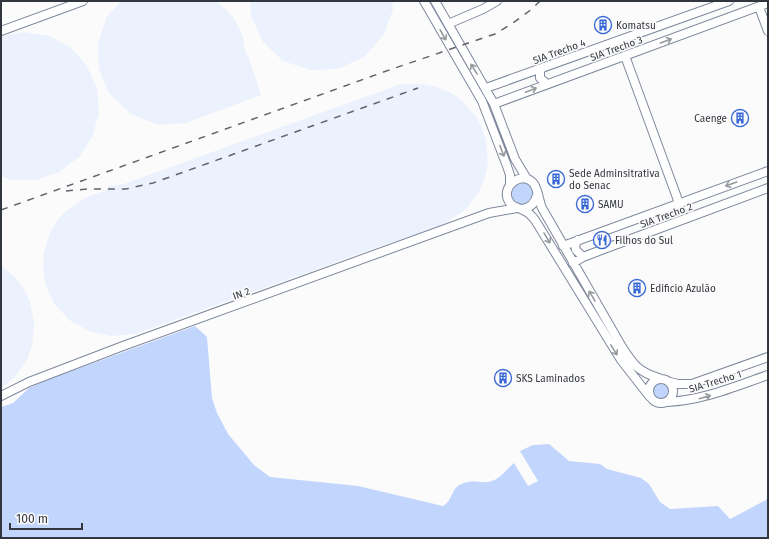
<svg xmlns="http://www.w3.org/2000/svg" width="769" height="539" font-family="'Fira Sans',sans-serif">
	<style>
		.built { fill: #ebf1fd }
		.green { fill: #c1d5fd }
		.lines { fill: none; stroke-linecap: round; stroke-linejoin: round }
		.secondary-casing { stroke: #7e889c; stroke-width: 10 }
		.secondary { stroke: #fff; stroke-width: 8 }
		.rail { stroke: #606369; stroke-width: 1.5; stroke-dasharray: 7 7; stroke-linecap: butt }
		.oneway { stroke: #989a9e }
		.labels { text-anchor: middle; stroke-width: 3.5; stroke-linejoin: round; paint-order: stroke }
		.poi-label { font-size: 10px; fill: #32363e; stroke: #fbfbfb; text-anchor: start }
		.street-label { font-size: 10px; fill: #32363e; stroke: #fbfbfb }
	</style>
	<rect width="100%" height="100%" fill="#fbfbfb"/>
	<!-- built -->
	<path class="built" d="M121 1H216L229 12 235 20 243 37 245 51 249 58 261 95 186 123 159 125 131 114 109 93 99 69 98 44 106 18Z
		M250 1H392L393 10 383 36 364 57 338 69 310 70 283 61 263 42 251 16Z
		M25 32 50 36 71 48 87 66 97 89 99 113 92 137 79 157 59 172 36 180H11L1 176V36Z
		M407 84H422L437 87 449 92 459 98 475 115 482 127 486 141 488 163 485 178 479 192 465 210 437 228 384 245 135 334 111 336 89 331 69 320 54 303 48 291 44 278 43 265 44 252 50 233 57 221 65 212 76 204 87 197 107 190 108 186 124 184 398 85Z
		M1 266 15 277 24 289 30 302 34 324 32 346 27 360 14 378 1 388Z"/>
	<!-- green -->
	<path class="green" d="M511 193a11 11 0 1 1 22 0a11 11 0 1 1-22 0Z
		M195 326 207 337 212 398 217 413 228 434 254 465 270 477 358 486 443 506C452 501 451 491 458 486 472 477 479 485 492 481 501 478 507 469 514 463L528 486 538 481 520 451 533 445 549 444 569 461 600 464 607 469 641 478 649 484 660 502 670 509 718 506 730 519 768 499V538H1V407L13 403 29 388 47 380Z
		M652 391a9 9 0 1 1 18 0a9 9 0 1 1-18 0Z"/>
	<g class="lines">
		<!-- secondary casing -->
		<g class="secondary-casing">
			<path id="secondary" d="M424 1 482 101 507 166 510 175V185
				M435 1 494 104 515 159 527 179
				M759 7 768 31
				M448 24 483 9 497 1
				M1 31 83 1
				M625 56 679 203
				M542 68 540 71V78L547 84
				M486 88 729 1
				M494 104 768 3
				M522 209C531 208 535 203 537 195
				M578 240 575 245 576 250 583 257
				M563 246 768 171
				M573 263 583 257 612 246 768 188
				M649 391a12 12 0 1 1 24 0a12 12 0 1 1-24 0Z
				M670 382 678 384H692L768 357
				M1 396 29 382 123 346 489 213 517 208
				M650 397 621 360 535 220C532 216 528 212 523 210 518 207 514 208 510 203 498 187 523 169 534 184 538 190 539 201 542 208L622 347C633 364 638 372 659 378
				M667 402C704 400 733 387 768 375"/>
		</g>
		<!-- secondary -->
		<use href="#secondary" class="secondary"/>
		<!-- rail -->
		<path class="rail" d="M66 191 87 189H126L153 183 418 88
			M1 210 392 69 495 34 513 23 532 9 540 1"/>
	</g>
	<!-- one-way arrows -->
	<defs><path id="oneway-shaft" d="M-6 0H5M1.5-3L5.5 0L1.5 3" fill="none" stroke-width="1.6" stroke-linecap="round" stroke-linejoin="round"/></defs>
	<g class="oneway">
		<use href="#oneway-shaft" transform="translate(443 35) rotate(61)"/>
		<use href="#oneway-shaft" transform="translate(666 41) rotate(-20)"/>
		<use href="#oneway-shaft" transform="translate(474 69) rotate(-122)"/>
		<use href="#oneway-shaft" transform="translate(531 90) rotate(-21)"/>
		<use href="#oneway-shaft" transform="translate(502 151) rotate(69)"/>
		<use href="#oneway-shaft" transform="translate(731 184) rotate(160)"/>
		<use href="#oneway-shaft" transform="translate(547 238) rotate(59)"/>
		<use href="#oneway-shaft" transform="translate(592 296) rotate(-120)"/>
		<use href="#oneway-shaft" transform="translate(614 350) rotate(58)"/>
		<use href="#oneway-shaft" transform="translate(705 397) rotate(-16)"/>
	</g>
	<!-- icons -->
	<defs>
		<g id="building-ring" transform="scale(0.9)"><circle r="9.5" fill="#fbfbfb" stroke="#3867d7" stroke-width="1.5"/><path d="M-4-6H4V6H1V3H-1V6H-4ZM-2.5-4.3h1.7v1.8h-1.7ZM.8-4.3h1.7v1.8H.8ZM-2.5-1h1.7V.8h-1.7ZM.8-1h1.7V.8H.8Z" fill="#3867d7"/></g>
		<g id="restaurant-ring" transform="scale(0.9)"><circle r="9.5" fill="#fbfbfb" stroke="#3867d7" stroke-width="1.5"/><path d="M-5-6h1v4h1v-4h1v4h1v-4h1v5L-1.5 .5V6h-2V.5L-5-1ZM5-6V6H3V1.5H1.5Q1.5-4 5-6Z" fill="#3867d7"/></g>
	</defs>
	<g fill-rule="evenodd">
		<use href="#building-ring" x="603" y="25"/>
		<use href="#building-ring" x="740" y="118"/>
		<use href="#building-ring" x="556" y="179"/>
		<use href="#building-ring" x="585" y="204"/>
		<use href="#restaurant-ring" x="602" y="240"/>
		<use href="#building-ring" x="637" y="288"/>
		<use href="#building-ring" x="503" y="378"/>
	</g>
	<g class="labels">
		<!-- poi labels -->
		<g class="poi-label">
			<text x="616" y="29">Komatsu</text>
			<text x="727" y="122" text-anchor="end">Caenge</text>
			<text x="569" y="177">Sede Adminsitrativa<tspan x="569" dy="12">do Senac</tspan></text>
			<text x="598" y="208">SAMU</text>
			<text x="615" y="244">Filhos do Sul</text>
			<text x="650" y="292">Edificio Azulão</text>
			<text x="516" y="382">SKS Laminados</text>
		</g>
		<!-- street labels -->
		<g class="street-label">
			<text transform="translate(616 48) rotate(-20)" y="4">SIA Trecho 3</text>
			<text transform="translate(559 51) rotate(-20)" y="4">SIA Trecho 4</text>
			<text transform="translate(666 215) rotate(-20)" y="4">SIA Trecho 2</text>
			<text transform="translate(241 293) rotate(-20)" y="4">IN 2</text>
			<text transform="translate(715 381) rotate(-17)" y="4">SIA Trecho 1</text>
		</g>
	</g>
	<!-- border -->
	<rect width="769" height="539" fill="none" stroke="#32363e" stroke-width="4"/>
	<!-- scale -->
	<path d="M10 523v6h72v-6" fill="none" stroke="#32363e" stroke-width="2"/>
	<text x="16" y="523" font-size="12" fill="#32363e" stroke="#fbfbfb" stroke-width="3" paint-order="stroke">100 m</text>
</svg>
